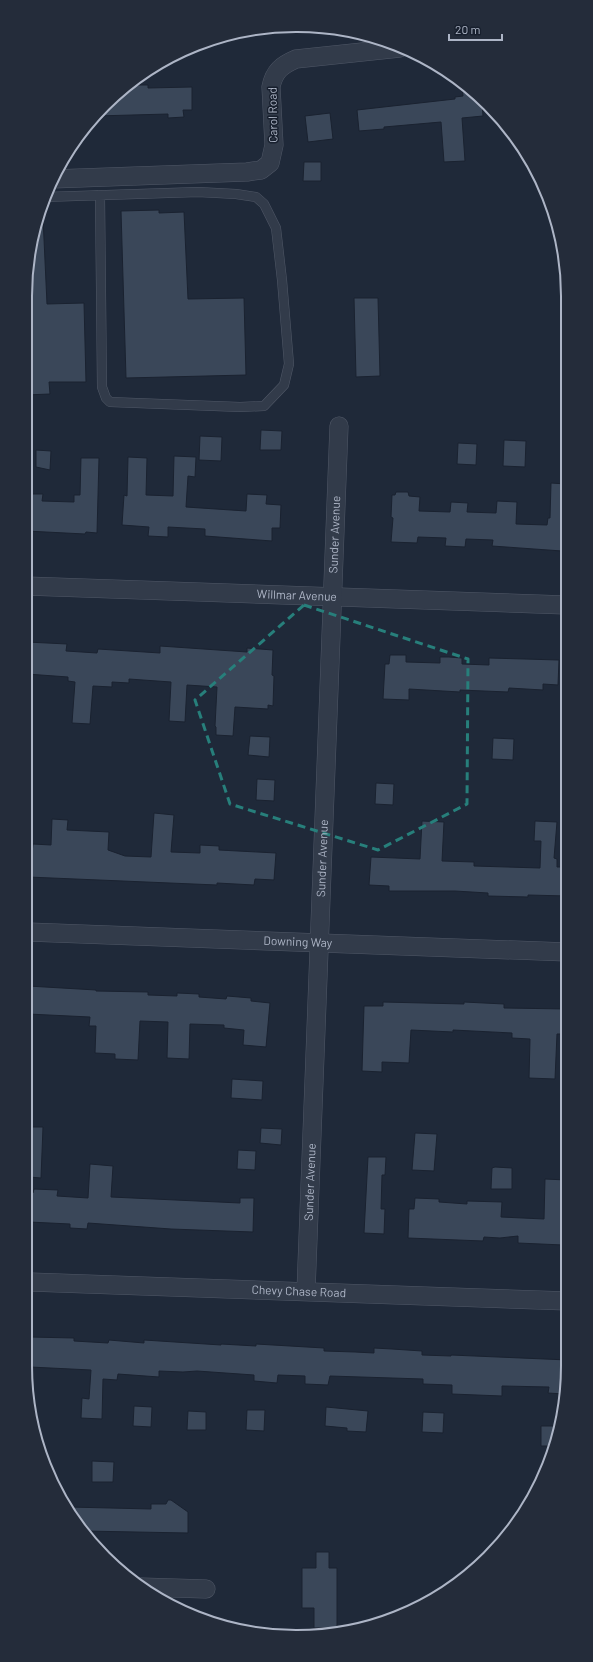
<svg xmlns="http://www.w3.org/2000/svg" width="593" height="1662" font-family="Barlow,sans-serif">
	<style>
		.building { fill: #3a4759; stroke: #1a2230 }
		.lines { fill: none; stroke-linecap: round; stroke-linejoin: round }
		.service-casing { stroke: #505867; stroke-width: 10 }
		.minor-casing { stroke: #505867; stroke-width: 19 }
		.service { stroke: #323b4a; stroke-width: 9 }
		.minor { stroke: #323b4a; stroke-width: 18 }
		.marked { fill: none; stroke: #277f7b; stroke-width: 3; stroke-dasharray: 8 5; stroke-linejoin: round }
		.labels { text-anchor: middle; stroke-width: 3; stroke-linejoin: round; paint-order: stroke }
		.street-label { font-size: 12px; fill: #adb5c6; stroke: #18202e }
		.rim { fill: none; stroke: #adb5c6; stroke-width: 2 }
	</style>
	<rect width="100%" height="100%" fill="#1f2939"/>
	<!-- building -->
	<path class="building" d="M127 85H148V88L192 87V110H183L184 117 168 118V114L96 116 117 92Z
		M462 86 482 102 483 116 462 118 465 161 444 162 441 122 384 127V129L359 131 357 110 455 99V97L463 96Z
		M330 113 333 139 308 142 305 116Z
		M304 162H321V181H303Z
		M159 210V213L184 212 188 299 244 298 246 375 126 378 121 211Z
		M38 216 43 217 47 304 84 303 86 382H49L50 394 25 395V296L34 226Z
		M354 298H378L380 376 356 377Z
		M261 430 282 431 281 450H260Z
		M200 436 222 437 221 461 199 460Z
		M504 440 526 441 525 467 503 466Z
		M458 443 477 444 476 465 457 464Z
		M36 450 51 451 50 470 36 467Z
		M174 456 196 457 195 477 188 476 186 507 246 511 247 494 267 495 266 504 281 505 280 528H272V541L205 536V529L168 527V537L148 536 149 527 122 525 124 495 127 496 128 457 147 458 146 495 173 496Z
		M81 458H99L97 533 86 532 85 534 26 531 27 494H43L42 501 74 502V495H80Z
		M551 483 566 484V504H562V551L492 546 493 540 466 539 465 547 445 546 446 538 418 537 417 543 391 542 393 518 391 517 392 495H395L396 492H408L409 496 420 497 419 511 450 512 451 502 468 503 467 512 496 513 497 501 517 502 516 524 547 525 548 518H550Z
		M27 642 67 644 66 651 97 653 98 649 160 653V646L247 652V648L273 650 272 675 274 676 273 706 268 705V709L235 707 233 736 216 735V727L215 726 217 687 187 685 185 722 169 721 171 682 129 679V683L112 682V687L93 686 90 724 72 723 75 682 68 681V677L27 674Z
		M390 655H406V662L440 663V657H449L462 658V664L489 665V658L559 660 558 685 543 684V690L509 688 508 692 460 690V692L409 689V700L383 699 385 664H389Z
		M250 736 270 737 269 757 248 755Z
		M493 738 514 739 513 760 492 759Z
		M257 779 275 780 274 801 256 800Z
		M376 783 394 784 393 805 375 804Z
		M154 813 174 815 171 852 200 853V845L219 846V850L276 853 274 880 255 879 254 885 217 883V885L28 877V852L32 853 33 844 51 845 52 819 68 820 67 830 109 832 108 850 125 856 151 857Z
		M422 821 444 822 442 861 474 862V866L540 868 541 841H534L535 821 557 822 554 858 557 859V867H567V896L528 895V897L488 896V893L455 891H389V886L369 885 371 857 420 859Z
		M28 986 96 990V991L148 992V995L177 996V993L199 994V997L226 999 227 996 251 998V1001L270 1003 266 1047 243 1045 244 1030 224 1028V1025L190 1024 189 1059 167 1058 168 1022 140 1021 138 1060 115 1059V1054L95 1053 96 1026H89L90 1017 28 1014Z
		M383 1002 464 1004V1002L504 1004V1008L567 1009V1034H557L555 1079 529 1078 530 1039 512 1038V1033L453 1030V1032L411 1030 409 1063 382 1062V1072L362 1071 364 1006H383Z
		M232 1079 263 1081 262 1100 231 1098Z
		M29 1127H43L41 1178 29 1177Z
		M261 1128 282 1129 281 1145 260 1143Z
		M415 1133 437 1134 434 1171 412 1170Z
		M238 1150 256 1151 255 1170 237 1169Z
		M368 1157H386L385 1175H382L381 1209H385L384 1234 364 1233Z
		M90 1164 113 1166 111 1197 240 1203V1198H254L253 1232 171 1229 88 1223 87 1229 70 1228V1224L29 1222V1193H33L34 1189 58 1190 57 1196 88 1198Z
		M495 1167 512 1168V1189H491L492 1168Z
		M545 1179 566 1180 563 1245 518 1243V1236L500 1238 484 1237 483 1241 408 1238 409 1209H414L415 1198 439 1199V1202L467 1204V1201L502 1202 501 1217 544 1219Z
		M30 1337 74 1338V1341L108 1343 109 1340 144 1343V1340L221 1345V1344L256 1346V1344L324 1348V1351L355 1352 374 1353V1348L392 1349 422 1351V1355L451 1356V1355L568 1360V1366L564 1394 548 1393 549 1387 502 1386V1396L452 1394V1385L423 1384V1379L330 1376 328 1385 305 1384V1376L278 1375 277 1383 254 1381V1375L197 1371 183 1372 159 1371V1377L118 1374 117 1380 103 1379 102 1419 81 1418 82 1398 89 1399 91 1370 30 1367Z
		M134 1406 152 1407 151 1427 133 1426Z
		M326 1407 368 1411 366 1432 347 1431V1428L325 1426Z
		M247 1410H265L264 1431 246 1430Z
		M188 1411 206 1412V1430H187Z
		M423 1412 444 1413 443 1433 422 1432Z
		M541 1426H560L559 1436 554 1446H541Z
		M92 1461 114 1462 113 1482H92Z
		M168 1500H171L188 1512V1533L84 1531 69 1507 151 1509V1504H166Z
		M316 1552H329V1568H337V1628H314V1608H302V1568H316Z"/>
	<g class="lines">
		<!-- service casing -->
		<g class="service-casing">
			<path id="service" d="M45 197 198 192 236 194 256 197 264 204 276 228 282 280 289 364 284 385 264 406 240 407 110 402 106 398 102 387 100 195"/>
		</g>
		<!-- minor casing -->
		<g class="minor-casing">
			<g id="minor">
				<path d="M52 179 247 172 261 170 270 163 274 145 271 87C274 71 282 65 296 59L400 48"/>
				<path id="s1" d="M26 586 566 605"/>
				<path id="s2" d="M28 932 567 952"/>
				<path id="s3" d="M30 1282 568 1301"/>
				<path id="s4" d="M306 1291 339 426"/>
				<path d="M141 1587 206 1589"/>
			</g>
		</g>
		<!-- service -->
		<use href="#service" class="service"/>
		<!-- minor -->
		<use href="#minor" class="minor"/>
	</g>
	<!-- marked area -->
	<path class="marked" d="M304 605 468 659 467 804 378 850 230 804 195 700Z"/>
	<g class="labels">
		<!-- street labels -->
		<g class="street-label">
			<text transform="translate(273 115) rotate(-91)" y="4">Carol Road</text>
			<text dy="4" stroke="none"><textPath href="#s4" startOffset="757">Sunder Avenue</textPath></text>
			<text dy="4" stroke="none"><textPath href="#s1" startOffset="271">Willmar Avenue</textPath></text>
			<text dy="4" stroke="none"><textPath href="#s4" startOffset="433">Sunder Avenue</textPath></text>
			<text dy="4" stroke="none"><textPath href="#s2" startOffset="270">Downing Way</textPath></text>
			<text dy="4" stroke="none"><textPath href="#s4" startOffset="109">Sunder Avenue</textPath></text>
			<text dy="4" stroke="none"><textPath href="#s3" startOffset="269">Chevy Chase Road</textPath></text>
		</g>
	</g>
	<!-- crop -->
	<path d="M0 0H593V1662H0ZM296 32H297A264 264 0 0 1 561 296V1366A264 264 0 0 1 297 1630H296A264 264 0 0 1 32 1366V296A264 264 0 0 1 296 32Z" fill="#242c3a" fill-rule="evenodd"/>
	<path class="rim" d="M296 32H297A264 264 0 0 1 561 296V1366A264 264 0 0 1 297 1630H296A264 264 0 0 1 32 1366V296A264 264 0 0 1 296 32Z"/>
	<!-- scale -->
	<path d="M449 34v6h53v-6" fill="none" stroke="#adb5c6" stroke-width="2"/>
	<text x="455" y="34" font-size="12" fill="#adb5c6" stroke="#18202e" stroke-width="3" paint-order="stroke">20 m</text>
</svg>
